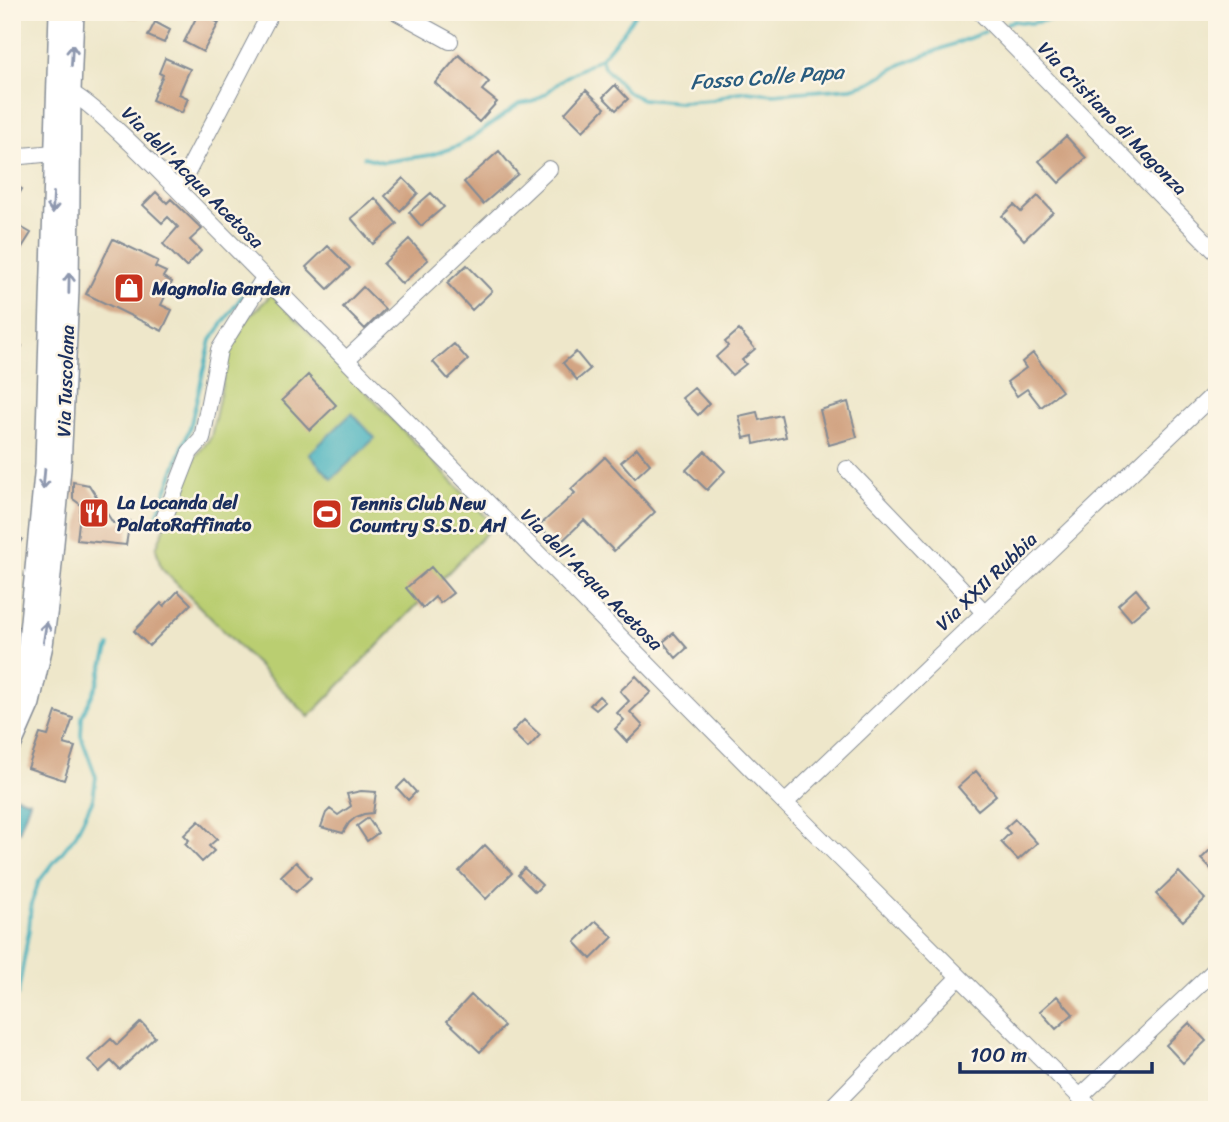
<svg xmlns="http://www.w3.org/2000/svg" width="1229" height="1122" font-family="Sriracha,sans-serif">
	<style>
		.green { fill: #bace71; stroke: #6a7e68; stroke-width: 2 }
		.water { fill: #42b0bd; stroke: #2e708e; stroke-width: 2 }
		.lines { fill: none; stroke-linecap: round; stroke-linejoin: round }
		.stream { stroke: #42b0bd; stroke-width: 3.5 }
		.building { fill: #d2a483 }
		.minor-casing { stroke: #848b94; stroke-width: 18 }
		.major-casing { stroke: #848b94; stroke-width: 22 }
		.minor { stroke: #fff; stroke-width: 16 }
		.major { stroke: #fff; stroke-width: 19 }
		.oneway { stroke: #8d97ae }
		.labels { text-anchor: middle; stroke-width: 5; stroke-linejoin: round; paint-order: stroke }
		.street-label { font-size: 19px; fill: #1b2f5e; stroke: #fcf5e5 }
		.poi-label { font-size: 19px; font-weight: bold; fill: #1b2f5e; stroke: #fcf5e5; text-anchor: start }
		.water-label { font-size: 21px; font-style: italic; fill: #295c7f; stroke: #fcf5e5 }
	</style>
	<rect width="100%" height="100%" fill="#fcf5e5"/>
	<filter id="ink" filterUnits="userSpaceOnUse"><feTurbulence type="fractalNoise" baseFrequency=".0143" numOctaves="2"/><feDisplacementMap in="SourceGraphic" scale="14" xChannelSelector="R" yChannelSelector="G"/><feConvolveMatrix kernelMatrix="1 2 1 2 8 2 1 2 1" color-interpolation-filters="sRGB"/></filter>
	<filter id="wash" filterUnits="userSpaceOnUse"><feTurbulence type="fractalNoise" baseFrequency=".00686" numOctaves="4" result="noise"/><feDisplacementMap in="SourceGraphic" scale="28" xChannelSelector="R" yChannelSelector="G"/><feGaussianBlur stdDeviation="1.57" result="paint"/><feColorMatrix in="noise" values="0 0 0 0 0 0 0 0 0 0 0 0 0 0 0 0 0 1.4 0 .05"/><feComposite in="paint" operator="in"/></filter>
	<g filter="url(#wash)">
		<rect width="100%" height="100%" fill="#eee7ca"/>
		<!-- green -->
		<path class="green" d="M272 294 494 525 309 717 161 568 156 548 193 460 211 437 229 351 247 319Z"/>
		<!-- water -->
		<path class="water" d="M352 413 375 438 332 479 309 454Z
			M14 796 30 801 19 832 12 829V800Z"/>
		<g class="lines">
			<!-- stream -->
			<path class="stream" d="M1007 23 1014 21 1031 23 1084 14H1108L1116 12
				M601 58 604 67 629 93 642 99 680 102 713 100 733 93 747 91 773 94 851 88 869 83 902 64 985 32
				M364 157 383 162 431 155 458 146 476 135 519 104 532 102 545 94 566 77 601 58 624 31 636 12
				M154 523 190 427 211 340 250 285
				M12 1003 18 994 29 930 31 904 39 881 75 836 93 799 96 777 81 736 82 716 97 685 109 646"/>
		</g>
		<g id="blocks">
			<!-- building -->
			<path class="building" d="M128 12H139L138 18 128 17Z
				M199 12 219 23 203 52 184 42Z
				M155 22 170 30 164 43 148 36Z
				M459 55 489 82 482 90 497 102 479 122 435 83Z
				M165 58 190 69 179 94 188 98 182 113 152 100 163 75 159 73Z
				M615 85 628 99 616 110 603 97Z
				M586 90 605 108 583 131 565 113Z
				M1066 136 1086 158 1059 183 1039 161Z
				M499 151 518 174 483 204 464 182Z
				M403 178 418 193 400 211 385 196Z
				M12 183 22 189 12 206Z
				M156 192 167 203 171 199 202 229 190 240 201 251 186 267 163 244 178 227 168 217 162 223 143 205Z
				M431 193 444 207 421 226 409 212Z
				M1038 196 1053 212 1024 240 1002 216 1014 205 1021 212Z
				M375 198 397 224 373 244 351 218Z
				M12 222 31 233 21 249 12 244Z
				M113 239 158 261 155 267 166 272 163 277 172 282 161 305 172 310 162 331 86 294Z
				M409 239 428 260 402 284 383 264Z
				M328 246 350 268 328 289 306 267Z
				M467 265 492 291 472 310 447 283Z
				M363 287 385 309 365 329 343 307Z
				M739 330 755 349 742 360 746 364 732 375 716 357 728 346 725 342Z
				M12 338 22 346 17 356V397L12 404Z
				M454 344 468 360 448 379 433 362Z
				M576 352 590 369 577 380 563 363Z
				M1033 353 1062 391 1041 407 1027 389 1017 396 1007 382 1026 368 1022 362Z
				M308 375 336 405 310 430 282 400Z
				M694 388 709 404 698 415 682 398Z
				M848 402 857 437 829 445 820 410Z
				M757 412 759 420 781 415 786 437 754 444 753 436 744 438 739 416Z
				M637 448 650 464 635 478 621 462Z
				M705 451 725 471 707 490 686 470Z
				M605 457 655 512 614 551 584 520 558 545 539 526 575 493 571 489Z
				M73 482 89 485 113 523 130 521 126 545 77 540 81 505 73 499Z
				M12 534 22 539 12 556Z
				M431 567 453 593 440 603 435 597 423 608 406 588Z
				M1136 589 1149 605 1131 620 1118 605Z
				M178 591 191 604 149 646 134 631 161 603 164 606Z
				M674 633 687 648 676 658 663 642Z
				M636 676 651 692 630 712 643 726 627 742 615 729 624 720 617 713 629 701 620 691Z
				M599 696 605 702 596 710 590 705Z
				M56 712 73 718 64 744 75 747 64 780 28 768 40 734 48 736Z
				M524 720 540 735 528 748 512 732Z
				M976 771 996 795 978 810 958 787Z
				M405 780 416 792 408 800 397 788Z
				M361 791 376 792 373 813 364 814 356 817 349 823 343 833 321 827 326 813 330 809 338 815 351 806 347 794Z
				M368 818 378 833 367 841 357 826Z
				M1015 819 1037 843 1018 860 1001 842 1010 833 1005 828Z
				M199 821 217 839 209 846 214 851 202 862 185 844 189 840 184 835Z
				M1217 843V875L1201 859Z
				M485 845 512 873 486 899 459 871Z
				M296 862 311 878 296 892 281 876Z
				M524 868 542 885 535 892 518 875Z
				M1179 872 1205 899 1183 921 1156 894Z
				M596 921 613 937 591 959 575 942Z
				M471 995 504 1026 480 1052 447 1021Z
				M1057 996 1073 1014 1056 1029 1040 1011Z
				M141 1022 155 1037 120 1070 111 1061 99 1072 88 1060 111 1039 117 1045Z
				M1189 1023 1206 1041 1183 1063 1166 1045Z"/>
		</g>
	</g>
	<g filter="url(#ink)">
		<use href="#blocks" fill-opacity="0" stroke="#848b94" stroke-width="2"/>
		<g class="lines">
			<!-- minor casing -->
			<g class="minor-casing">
				<path id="minor" d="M397 12 450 41
					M980 12 1217 253
					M64 90C83 92 160 172 178 190L785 803 1093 1110
					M12 157 64 152
					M178 190 271 12
					M346 360 549 169
					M847 469 984 612
					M162 524 190 452 202 439 219 350 264 278
					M785 803 1217 391
					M1080 1097 1217 968
					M829 1110 959 977"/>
			</g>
			<!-- major casing -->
			<g class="major-casing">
				<path id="major" d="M12 705 19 688 27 653 45 464 59 12
					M12 744 30 703 43 645 48 607 61 468 69 290 71 91 74 12"/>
			</g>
			<!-- minor -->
			<use href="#minor" class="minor"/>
			<!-- major -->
			<use href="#major" class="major"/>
		</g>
		<!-- one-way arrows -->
		<defs><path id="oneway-shaft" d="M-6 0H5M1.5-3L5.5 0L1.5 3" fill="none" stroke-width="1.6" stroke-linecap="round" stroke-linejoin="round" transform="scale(1.75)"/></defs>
		<g class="oneway">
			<use href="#oneway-shaft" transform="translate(72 55) rotate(-87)"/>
			<use href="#oneway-shaft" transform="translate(53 203) rotate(93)"/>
			<use href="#oneway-shaft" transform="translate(69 283) rotate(-89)"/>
			<use href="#oneway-shaft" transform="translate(44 479) rotate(95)"/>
			<use href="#oneway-shaft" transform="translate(45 632) rotate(-81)"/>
		</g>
	</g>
	<!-- icons -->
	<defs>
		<g id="shop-square" transform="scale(1.575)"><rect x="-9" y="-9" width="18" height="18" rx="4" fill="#c8321e" stroke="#fcf5e5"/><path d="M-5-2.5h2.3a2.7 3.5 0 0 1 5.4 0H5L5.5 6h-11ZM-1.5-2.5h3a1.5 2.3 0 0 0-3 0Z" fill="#fff"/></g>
		<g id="restaurant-square" transform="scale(1.575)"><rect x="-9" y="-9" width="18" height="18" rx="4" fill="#c8321e" stroke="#fcf5e5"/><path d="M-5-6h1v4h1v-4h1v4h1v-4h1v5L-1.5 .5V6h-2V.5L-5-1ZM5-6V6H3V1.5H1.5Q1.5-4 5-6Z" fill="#fff"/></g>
		<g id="stadium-square" transform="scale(1.575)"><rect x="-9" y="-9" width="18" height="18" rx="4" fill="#c8321e" stroke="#fcf5e5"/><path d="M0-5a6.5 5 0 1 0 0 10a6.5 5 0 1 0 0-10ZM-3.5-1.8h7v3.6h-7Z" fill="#fff"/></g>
	</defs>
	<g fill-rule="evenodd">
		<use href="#shop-square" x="129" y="288"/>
		<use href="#restaurant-square" x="94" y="513"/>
		<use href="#stadium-square" x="327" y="514"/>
	</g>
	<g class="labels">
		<!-- street labels -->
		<g class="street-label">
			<text transform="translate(1113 118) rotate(46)" y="7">Via Cristiano di Magonza</text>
			<text transform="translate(193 177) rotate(45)" y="7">Via dell'Acqua Acetosa</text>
			<text transform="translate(65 381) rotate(-88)" y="7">Via Tuscolana</text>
			<text transform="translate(592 579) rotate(45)" y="7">Via dell'Acqua Acetosa</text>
			<text transform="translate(986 581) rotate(-44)" y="7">Via XXII Rubbia</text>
		</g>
		<!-- poi labels -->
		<g class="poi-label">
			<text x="152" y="295">Magnolia Garden</text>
			<text x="117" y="509">La Locanda del<tspan x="117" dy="22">PalatoRaffinato</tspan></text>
			<text x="350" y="510">Tennis Club New<tspan x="350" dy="22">Country S.S.D. Arl</tspan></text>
		</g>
		<!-- water labels -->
		<g class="water-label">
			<text transform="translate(767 77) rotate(-4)" y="7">Fosso Colle Papa</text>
		</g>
	</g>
	<!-- margin -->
	<rect width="1229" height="1122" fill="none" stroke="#fcf5e5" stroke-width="42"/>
	<!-- scale -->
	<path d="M960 1062v10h192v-10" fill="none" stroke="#1b2f5e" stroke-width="3.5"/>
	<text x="970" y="1062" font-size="21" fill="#1b2f5e" stroke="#fcf5e5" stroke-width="5" paint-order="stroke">100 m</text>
</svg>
